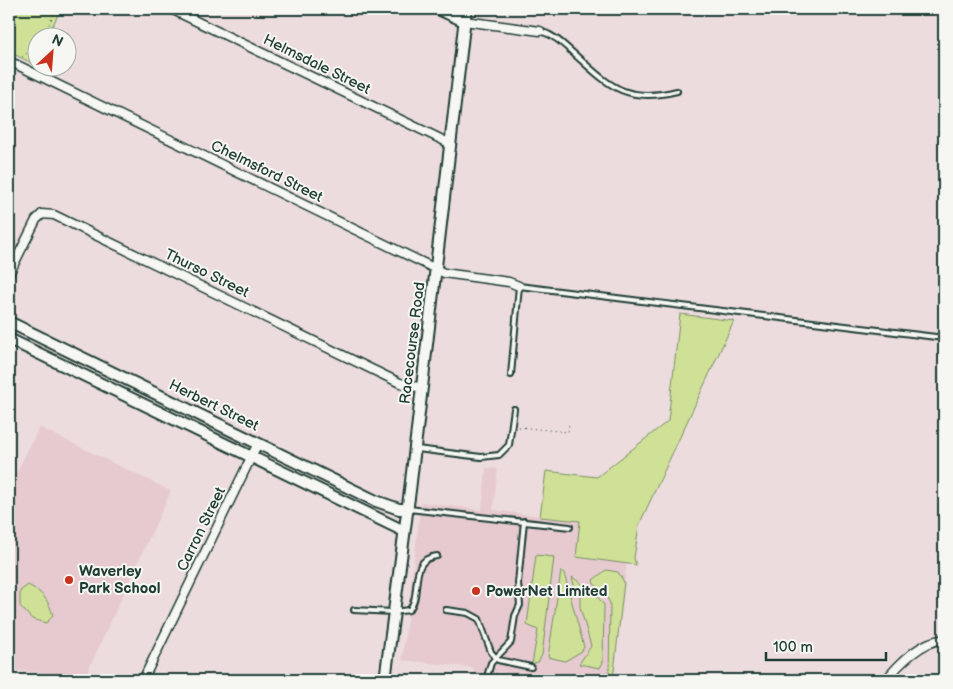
<svg xmlns="http://www.w3.org/2000/svg" width="953" height="689" font-family="'Balsamiq Sans',sans-serif">
	<style>
		.built { fill: #e6cad0 }
		.green { fill: #cfe196; stroke: #778f65 }
		.lines { fill: none; stroke-linecap: round; stroke-linejoin: round }
		.service-casing { stroke: #1f3d34; stroke-width: 8 }
		.minor-casing { stroke: #1f3d34; stroke-width: 11 }
		.tertiary-casing { stroke: #1f3d34; stroke-width: 14 }
		.path { stroke: #1f3d34; stroke-width: 1; stroke-dasharray: 1 4; stroke-linecap: butt }
		.service { stroke: #f6f6f2; stroke-width: 4 }
		.minor { stroke: #f6f6f2; stroke-width: 8 }
		.tertiary { stroke: #f6f6f2; stroke-width: 10 }
		.poi-dot { fill: #c8321e; stroke: #f6f6f2; stroke-width: 2 }
		.labels { text-anchor: middle; stroke-width: 4; stroke-linejoin: round; paint-order: stroke }
		.street-label { font-size: 15px; fill: #1f3d34; stroke: #f6f6f2 }
		.poi-label { font-size: 15px; font-weight: bold; fill: #1f3d34; stroke: #f6f6f2; text-anchor: start }
	</style>
	<rect width="100%" height="100%" fill="#eddcde"/>
	<filter id="ink" filterUnits="userSpaceOnUse"><feTurbulence type="fractalNoise" baseFrequency=".02" numOctaves="2"/><feDisplacementMap in="SourceGraphic" scale="10" xChannelSelector="R" yChannelSelector="G"/><feConvolveMatrix kernelMatrix="1 2 1 2 8 2 1 2 1" color-interpolation-filters="sRGB"/></filter>
	<g filter="url(#ink)">
		<!-- built -->
		<path class="built" d="M39 427 171 491 85 677 9 670V488Z
			M486 468 498 469 493 510 580 521 576 557 627 563 613 680H575L498 672 497 680H473L474 668 402 660 421 502 482 510Z"/>
		<!-- green -->
		<path class="green" d="M9 9H61L47 37 38 38 37 57 34 64 9 52Z
			M680 314 734 321 639 525 634 558 636 565 576 557 580 521 540 517 546 471 597 477 668 421Z
			M536 555 554 557 542 655 538 662 532 664 538 630 527 625Z
			M606 570 618 572 624 582 613 680H609L610 603 603 591 594 584 593 580Z
			M561 571 564 573 584 647 582 651 565 661 548 657Z
			M572 577 594 592 604 605 603 662 600 668 579 664 591 646 580 607V593L575 589Z
			M28 585C42 592 49 600 53 616L46 623 32 619 20 606V591Z"/>
		<g class="lines">
			<!-- service casing -->
			<g class="service-casing">
				<path id="service" d="M540 31C554 35 562 43 572 52 609 85 624 104 677 91
					M511 375 519 286 944 338
					M417 449 481 457 499 455 509 445 514 409
					M409 509 570 527
					M354 610 393 612 409 610C423 595 407 559 437 556
					M446 610 468 613 479 619 491 652 498 660 531 667
					M486 680 491 663 511 642 515 616 520 605 518 583 524 521"/>
			</g>
			<!-- minor casing -->
			<g class="minor-casing">
				<path id="minor" d="M171 9 451 144
					M464 21 540 31
					M9 61 444 273 509 282 519 286
					M9 274 36 220 42 214 54 215 400 383 422 388
					M143 680 258 443
					M886 680C898 665 923 639 944 640"/>
			</g>
			<!-- tertiary casing -->
			<g class="tertiary-casing">
				<path id="tertiary" d="M438 9 464 21
					M9 322 376 501 399 509H407
					M9 339 404 531
					M385 680 410 490 466 9"/>
			</g>
			<!-- path -->
			<path class="path" d="M43 38 56 9
				M22 57 38 44
				M519 427 568 432 569 422"/>
			<!-- service -->
			<use href="#service" class="service"/>
			<!-- minor -->
			<use href="#minor" class="minor"/>
			<!-- tertiary -->
			<use href="#tertiary" class="tertiary"/>
		</g>
	</g>
	<!-- markers -->
	<g class="poi-dot">
		<circle cx="69" cy="580" r="5"/>
		<circle cx="476" cy="591" r="5"/>
	</g>
	<g class="labels">
		<!-- street labels -->
		<g class="street-label">
			<text transform="translate(317 64) rotate(26)" y="5">Helmsdale Street</text>
			<text transform="translate(267 171) rotate(26)" y="5">Chelmsford Street</text>
			<text transform="translate(207 273) rotate(26)" y="5">Thurso Street</text>
			<text transform="translate(412 343) rotate(-83)" y="5">Racecourse Road</text>
			<text transform="translate(214 405) rotate(26)" y="5">Herbert Street</text>
			<text transform="translate(201 529) rotate(-64)" y="5">Carron Street</text>
		</g>
		<!-- poi labels -->
		<g class="poi-label">
			<text x="79" y="576">Waverley<tspan x="79" dy="17">Park School</tspan></text>
			<text x="486" y="596">PowerNet Limited</text>
		</g>
	</g>
	<!-- margin -->
	<rect width="953" height="689" fill="none" stroke="#f6f6f2" stroke-width="30"/>
	<rect x="15" y="15" width="923" height="659" fill="none" stroke="#1f3d34" stroke-width="2" filter="url(#ink)"/>
	<!-- north arrow -->
	<g transform="translate(52 52) rotate(26)"><circle r="24" fill="#f6f6f2" stroke="#a0aca6"/>
	<path d="M0-4L9 19L0 12L-9 19Z" fill="#c8321e"/>
	<text y="-8" font-size="14" font-weight="bold" text-anchor="middle" fill="#1f3d34">N</text>
	</g>
	<!-- scale -->
	<path d="M766 652v8h120v-8" fill="none" stroke="#1f3d34" stroke-width="2.5"/>
	<text x="773" y="652" font-size="15" fill="#1f3d34" stroke="#f6f6f2" stroke-width="4" paint-order="stroke">100 m</text>
</svg>
